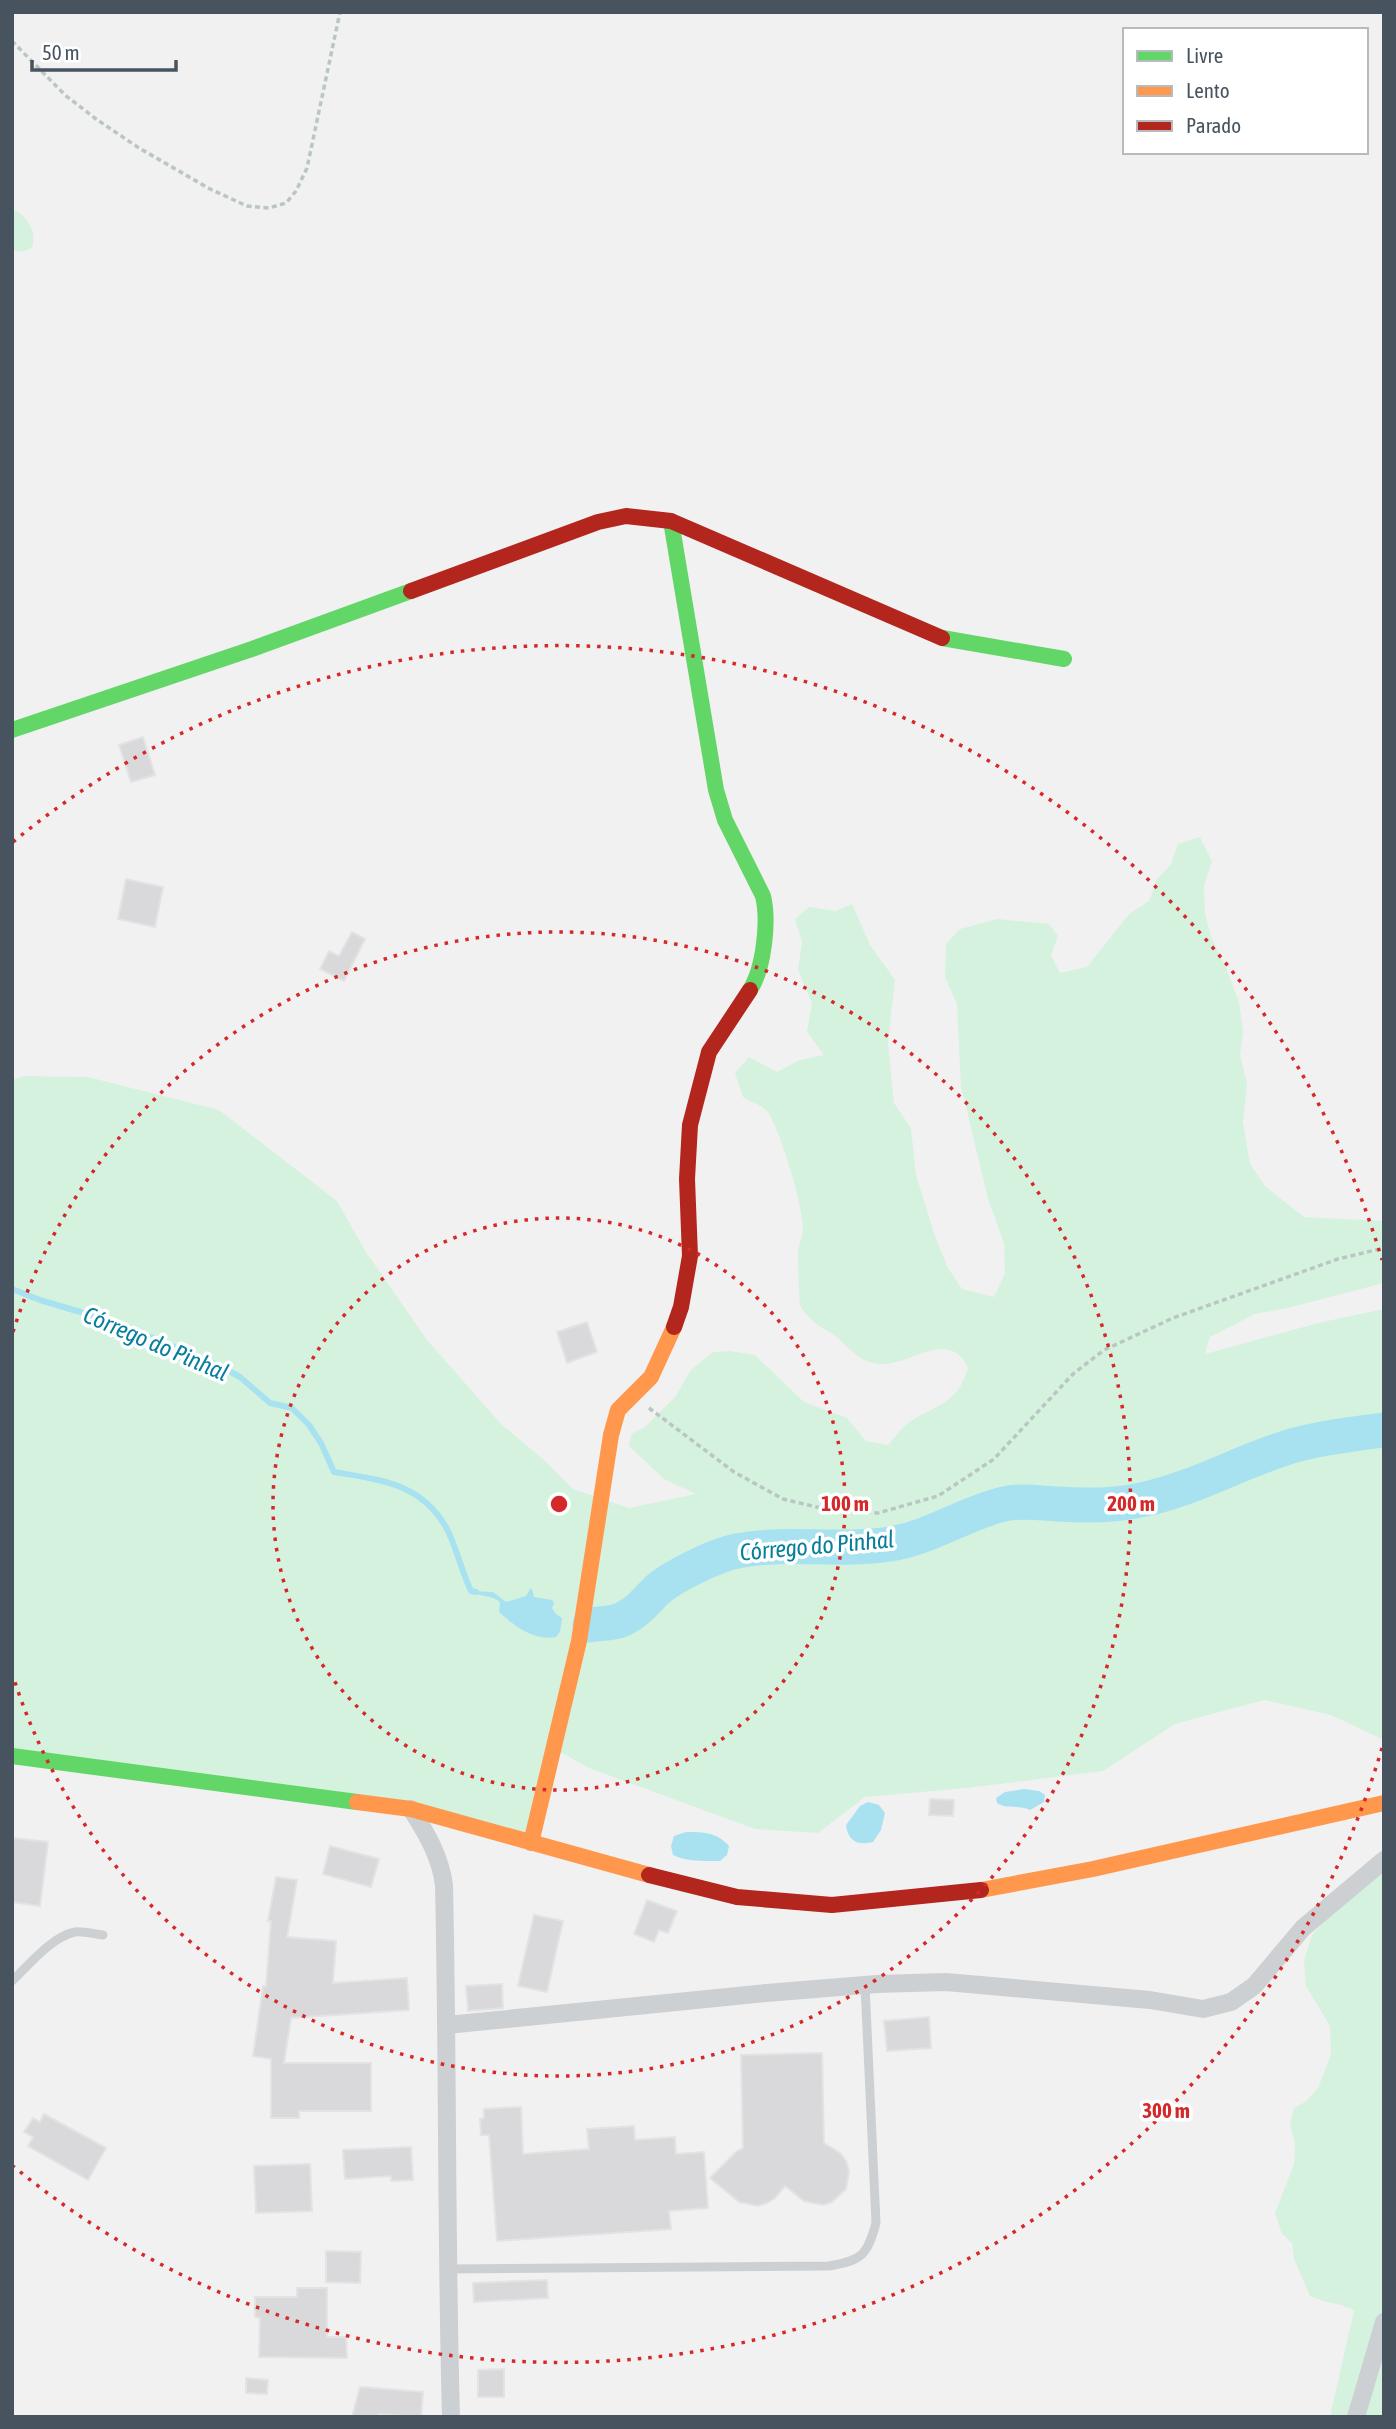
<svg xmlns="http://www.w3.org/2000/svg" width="1396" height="2429" font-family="'Asap Condensed',sans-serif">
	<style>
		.green { fill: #d5f2df }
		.water { fill: #a8e2f1 }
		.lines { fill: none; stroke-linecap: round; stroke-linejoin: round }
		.stream { stroke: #a8e2f1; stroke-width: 6 }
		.river { stroke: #a8e2f1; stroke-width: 35 }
		.building { fill: #d9d9db; stroke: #e3e3e4; stroke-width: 2 }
		.path { stroke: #bac6c2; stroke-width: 3.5; stroke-dasharray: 5 3.5; stroke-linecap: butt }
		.lane { stroke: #cdd0d2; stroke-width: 9 }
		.street { stroke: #cdd0d2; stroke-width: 18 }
		.fast { stroke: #63d668; stroke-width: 16 }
		.slow { stroke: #ff974d; stroke-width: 16 }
		.jam { stroke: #b3261e; stroke-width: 16 }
		.ring { fill: none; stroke: #d62828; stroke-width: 3.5; stroke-dasharray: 3.5 7 }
		.labels { text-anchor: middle; stroke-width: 7; stroke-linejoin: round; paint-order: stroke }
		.water-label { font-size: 24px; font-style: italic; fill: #077e9c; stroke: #fff }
		.centre { fill: #d62828; stroke: #fff; stroke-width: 3.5 }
		.ring-label { font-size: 21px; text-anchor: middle; font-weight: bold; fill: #d62828; stroke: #fff; stroke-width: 7; stroke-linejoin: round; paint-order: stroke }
	</style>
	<rect width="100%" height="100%" fill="#f2f1f1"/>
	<!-- green -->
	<path class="green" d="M12 211H17C29 221 37 232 32 248L22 252 12 250Z
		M1200 837 1212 861 1204 886 1205 913 1211 937 1226 968 1239 1002 1243 1032 1240 1055 1247 1084 1243 1122 1250 1164 1266 1187 1304 1217 1384 1221V1283L1288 1308 1255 1314 1210 1337 1205 1354 1318 1323 1384 1309V1740L1331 1715 1264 1700 1175 1724 1103 1771 967 1788 865 1797 818 1833 755 1829 589 1768 549 1746 526 1847 420 1816 12 1762V1080L24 1076 88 1077 219 1110 337 1201 364 1249 427 1340 501 1424 544 1460 573 1489 629 1508 696 1494 664 1479 629 1446 631 1434 645 1427 675 1397 691 1370 713 1352 730 1351 755 1355 804 1402 847 1418 866 1441 888 1445C895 1437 903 1426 912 1420 940 1404 958 1402 968 1368 948 1326 910 1367 879 1364 857 1363 846 1342 831 1333 820 1327 806 1318 800 1305 799 1301 798 1259 798 1252 799 1244 803 1235 803 1226 802 1205 780 1126 766 1110 761 1105 749 1101 743 1097L735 1073 749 1057 777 1072 800 1060 824 1055 807 1032 812 1003 798 970 802 942 795 919 809 907 836 911 852 904 870 945 895 980 888 1043 894 1103 911 1128 916 1175 935 1236 948 1268 962 1289 994 1297 1005 1273 1004 1243 988 1199 961 1086 957 1004 945 977 946 944 960 929 997 919 1049 924 1058 936 1051 955 1060 973 1087 967 1129 914 1149 901 1157 879 1171 864 1178 844Z
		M1384 1853V2417H1330L1354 2310C1339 2303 1325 2303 1310 2296L1294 2259 1292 2243 1282 2234 1275 2213 1294 2164 1295 2144 1290 2124 1294 2108 1305 2102 1318 2088 1331 2055 1330 2026 1306 1986 1304 1960 1312 1935Z"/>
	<!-- water -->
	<path class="water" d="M530 1589H532L534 1597 552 1600 554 1603 552 1608 556 1614 562 1618 560 1632 556 1637C533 1641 515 1626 499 1612L500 1602C491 1594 481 1598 471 1591L493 1592 506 1602 526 1596Z
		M1024 1789 1039 1791 1045 1795 1044 1802 1030 1810C1019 1804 1008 1810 997 1803L996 1798 1005 1792Z
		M868 1802 879 1805 885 1813 881 1830 873 1842C857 1846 848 1841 846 1825L860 1806Z
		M686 1832C703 1832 717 1832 729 1846L727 1855 720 1861C704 1861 687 1862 673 1855L671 1846 674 1836Z"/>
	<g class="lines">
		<!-- stream -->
		<path class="stream" d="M12 1289 40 1300 114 1322 220 1366 240 1377 270 1403 292 1408 309 1425 321 1443 334 1472C381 1480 423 1483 448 1531 457 1550 462 1572 471 1591L476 1592"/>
		<!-- river -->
		<path class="river" d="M590 1625C599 1623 612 1624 621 1620 637 1613 645 1602 657 1590 673 1576 716 1555 737 1551 788 1541 839 1552 890 1544 930 1538 965 1513 1004 1504 1022 1500 1039 1503 1057 1504 1085 1506 1113 1506 1141 1500 1195 1489 1243 1460 1295 1445 1324 1437 1354 1434 1384 1430"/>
	</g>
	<!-- building -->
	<path class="building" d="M143 737 155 775 131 782 119 745Z
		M126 879 163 887 155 927 118 919Z
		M352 932 365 939 344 981 320 969 329 951 339 956Z
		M587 1322 597 1352 567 1363 557 1332Z
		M930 1799 954 1800 953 1816 929 1815Z
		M12 1838 48 1842 40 1906 12 1902Z
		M330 1846 379 1859 371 1887 323 1874Z
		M276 1877 297 1880 287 1937 336 1941 333 1983 407 1978 409 2010 291 2018 284 2063H371V2111H299V2118H271V2059L253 2056 263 1986 266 1987 271 1921H268Z
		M647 1900 677 1911 668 1933 659 1930 654 1942 634 1934Z
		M534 1915 563 1921 547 1992 518 1986Z
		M502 1984 503 2008 468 2011 466 1986Z
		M929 2017 931 2048 887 2051 884 2021Z
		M822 2053 824 2143 840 2153 846 2161 849 2171 846 2189 832 2202 823 2205 804 2201 785 2186 775 2198 767 2203 758 2206 739 2202 710 2178 737 2151 743 2148 741 2055Z
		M521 2107 523 2154 589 2149 587 2129 634 2126 635 2140 675 2137 676 2154 704 2152 708 2208 669 2211 671 2229 497 2241 489 2135H481L480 2119 484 2118V2109Z
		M44 2114 106 2148 88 2180 28 2146 33 2137 24 2132 33 2118 40 2122Z
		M411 2147 413 2180 391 2181V2176L345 2179 343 2150Z
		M310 2164 312 2211 256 2213 254 2166Z
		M326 2251 361 2252 360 2283 326 2282Z
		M547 2280 548 2298 474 2302 473 2283Z
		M297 2288H327V2337H346L347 2358 259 2357 260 2318 255 2317V2297H297Z
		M504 2369V2397H478V2370Z
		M246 2378 268 2380 267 2394 246 2393Z
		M360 2387 423 2392 421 2417 379 2414 378 2417H352Z"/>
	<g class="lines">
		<!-- path -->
		<path class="path" d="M12 41 65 95 96 119 139 148 210 189 247 206 269 208 286 203 296 191 307 168 340 12
			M649 1408 734 1472 783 1499 825 1509 878 1513 938 1496 994 1459 1073 1374 1104 1350 1173 1318 1338 1259 1384 1248"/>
		<!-- lane -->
		<path class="lane" d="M12 1981C29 1965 51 1937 75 1932 83 1931 94 1934 103 1935
			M447 2269 829 2266C862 2260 867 2256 876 2223L865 1985"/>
		<!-- street -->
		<path class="street" d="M411 1809C427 1834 440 1856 444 1885 448 2063 446 2240 451 2417
			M447 2025 766 1993 877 1984 946 1982 1150 2000 1203 2009 1231 2002 1254 1986 1303 1928 1384 1860
			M1356 2417 1384 2322"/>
		<!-- fast -->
		<path class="fast" d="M671 521 716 790 725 820 763 896C769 921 764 968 750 990
			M942 638 1064 659
			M12 730 252 649 411 591
			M12 1756 357 1802"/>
		<!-- slow -->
		<path class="slow" d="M357 1802 411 1809 649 1875
			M531 1843 579 1641 611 1435 618 1410 651 1377 674 1327
			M981 1890 1093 1869 1384 1803"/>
		<!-- jam -->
		<path class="jam" d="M411 591 598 522 626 516 671 521 942 638
			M674 1327 681 1307 690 1256 687 1179 690 1125 709 1052 750 990
			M649 1875 737 1897 832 1905 981 1890"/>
	</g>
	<!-- distance rings -->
	<g class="ring">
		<circle cx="559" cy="1504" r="286"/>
		<path d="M13 1332A572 572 0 1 1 13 1676"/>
		<path d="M1382 1748A858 858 0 0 1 13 2166M13 842A858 858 0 0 1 1382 1260"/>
	</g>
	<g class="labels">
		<!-- water labels -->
		<g class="water-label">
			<text transform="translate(156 1344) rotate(23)" y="8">Córrego do Pinhal</text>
			<text transform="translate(817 1546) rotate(-5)" y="8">Córrego do Pinhal</text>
		</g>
	</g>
	<circle cx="559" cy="1504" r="10" class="centre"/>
	<g class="ring-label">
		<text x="845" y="1511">100 m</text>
		<text x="1131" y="1511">200 m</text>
		<text x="1166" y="2118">300 m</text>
	</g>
	<!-- border -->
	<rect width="1396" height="2429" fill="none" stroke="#47545f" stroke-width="28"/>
	<!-- legend -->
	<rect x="1123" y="28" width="245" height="126" fill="#ffffff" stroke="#b5bbbf" stroke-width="2"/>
	<rect x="1137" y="51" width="35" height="10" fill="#63d668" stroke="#b5bbbf" stroke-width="2"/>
	<text x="1186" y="63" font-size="21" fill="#47545f">Livre</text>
	<rect x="1137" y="86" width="35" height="10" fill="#ff974d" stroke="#b5bbbf" stroke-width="2"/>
	<text x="1186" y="98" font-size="21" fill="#47545f">Lento</text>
	<rect x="1137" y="121" width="35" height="10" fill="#b3261e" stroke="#b5bbbf" stroke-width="2"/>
	<text x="1186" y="133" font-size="21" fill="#47545f">Parado</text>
	<!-- scale -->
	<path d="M32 60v10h144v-10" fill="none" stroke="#47545f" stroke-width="3.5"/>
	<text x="42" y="60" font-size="21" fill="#47545f" stroke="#ffffff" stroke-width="5" paint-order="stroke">50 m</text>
</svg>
